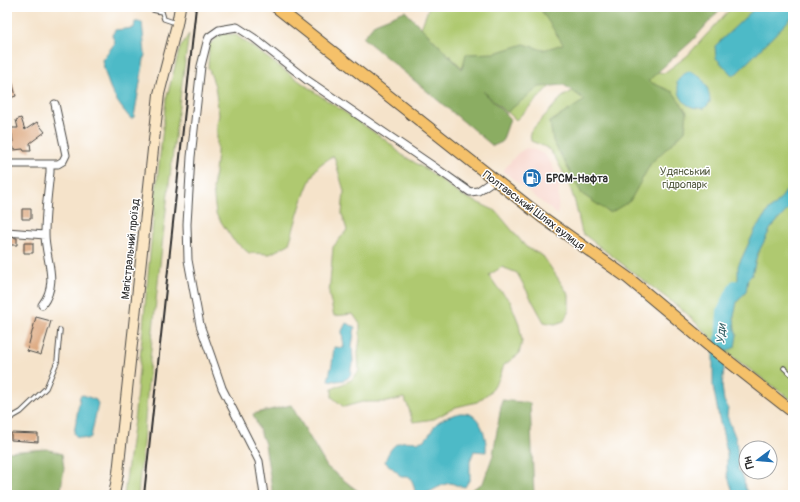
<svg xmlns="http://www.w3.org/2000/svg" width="800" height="502" font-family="Pangolin,sans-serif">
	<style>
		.built { fill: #f7d1c6 }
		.green { fill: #afc96f; stroke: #6d7a4d }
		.forest { fill: #8bad62; stroke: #5b6c46 }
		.water { fill: #4dbac7; stroke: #3c7279 }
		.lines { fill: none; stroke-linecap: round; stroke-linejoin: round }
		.river { stroke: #4dbac7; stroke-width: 12 }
		.building { fill: #d89d6e }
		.service-casing { stroke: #494743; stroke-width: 5.5 }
		.minor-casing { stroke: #494743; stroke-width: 9 }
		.secondary-casing { stroke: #494743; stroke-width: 12 }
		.primary-casing { stroke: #494743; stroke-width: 13 }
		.service { stroke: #fff; stroke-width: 3.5 }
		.minor { stroke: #fff; stroke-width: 7 }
		.secondary { stroke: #fbe6c4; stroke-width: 10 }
		.primary { stroke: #f5c16b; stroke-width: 11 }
		.rail { stroke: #2b2b2b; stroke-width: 2 }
		.labels { text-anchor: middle; stroke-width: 3; stroke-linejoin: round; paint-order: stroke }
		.park-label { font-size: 11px; fill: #535a3f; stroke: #fff }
		.poi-label { font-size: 11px; font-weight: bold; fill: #2b2b2b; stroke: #fff; text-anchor: start }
		.street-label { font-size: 11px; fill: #2b2b2b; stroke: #fff }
		.water-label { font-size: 12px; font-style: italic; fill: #396469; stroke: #fff }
	</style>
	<rect width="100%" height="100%" fill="#fff"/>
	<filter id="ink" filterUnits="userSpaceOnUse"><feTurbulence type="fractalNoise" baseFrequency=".025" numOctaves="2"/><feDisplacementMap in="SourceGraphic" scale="8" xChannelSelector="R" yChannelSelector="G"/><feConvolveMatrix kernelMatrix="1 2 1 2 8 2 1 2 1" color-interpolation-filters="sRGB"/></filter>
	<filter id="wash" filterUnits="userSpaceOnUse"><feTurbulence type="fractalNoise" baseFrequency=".012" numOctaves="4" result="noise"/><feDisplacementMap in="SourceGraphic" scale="16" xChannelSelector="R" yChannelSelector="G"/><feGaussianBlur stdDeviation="0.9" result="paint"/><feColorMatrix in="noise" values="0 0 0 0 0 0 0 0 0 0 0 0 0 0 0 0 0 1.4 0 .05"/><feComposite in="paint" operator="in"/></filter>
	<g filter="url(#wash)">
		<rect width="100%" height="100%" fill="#f5e3ca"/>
		<!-- built -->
		<path class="built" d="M526 148 535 150 545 155 552 165 559 182 558 215 503 171 517 154Z"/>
		<!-- green -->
		<path class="green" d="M429 7H594L572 65 516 120 421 28Z
			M732 7H793V401L726 352 686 313 582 233 575 202 568 181 556 159 548 148 531 141 530 132 561 98 601 71 626 66 664 73 687 56Z
			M221 33 236 35 309 88 387 141 402 155 429 171 459 194 496 211 526 247 543 256 569 295V310L564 321 555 324 544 322 517 273 502 267 489 275 497 287 510 301 519 324 522 341 519 354 504 365 499 379 490 392 477 402 456 407 434 419 413 422C410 414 409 406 404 398L387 402H362L344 407 332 397V389L351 380 359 371 358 352 360 339V324L353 314 334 316 329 294 333 247 347 230 342 214 344 191 334 156C330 158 325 161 321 164 307 175 295 226 289 244L270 254 249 253 233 240 216 214 213 190 217 153V124L219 115 215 86 208 67 209 45Z
			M189 34C173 142 161 251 150 359 146 404 143 450 138 495H124L135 412 155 201 166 100 180 48Z"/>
		<!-- forest -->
		<path class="forest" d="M539 7H610L634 16 638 7H722L694 39 648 81 673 92 687 112 685 131 651 163 630 201 610 213 582 194 553 141 550 122 585 100 564 85 539 87 506 113 483 91 510 119 502 142 493 146 363 38 375 23 405 11 462 69 466 54 495 53 524 44 543 50 563 44Z
			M502 400 530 403 534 495H462L483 483 493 455Z
			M291 405 327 467 363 495H273L265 444 253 414Z
			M47 449 62 454 64 468 60 495H7V452Z"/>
		<!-- water -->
		<path class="water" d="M756 7H793V16L738 72 733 76 716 58 715 46Z
			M135 22H142L145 54 134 117 131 119C112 97 109 88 102 60L115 43 112 35 115 30 134 28Z
			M689 71C704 76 709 87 710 102L705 108C686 110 679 99 677 82L682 75Z
			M793 182V204L771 228 757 255 752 275 748 279 746 292 737 302 734 316 735 330 737 335 735 347 726 352 722 386 724 401 728 407 727 416 736 439 739 465 738 469 744 479 745 488 749 495H734L727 474V453L722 429 720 423 713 386V349L714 342 724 337 725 332H722C720 327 721 323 723 318L726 316V308L729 297 738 279V266L756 228 762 221 769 209 775 206Z
			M346 323 355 327 352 346 353 361 351 368V374L348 378 344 380 336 381 328 380 332 364 334 347 344 348 342 331Z
			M83 395 96 400 98 404 91 437 87 439 77 437 74 434 80 396Z
			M460 413C464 413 469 413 472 415 483 422 487 440 486 452L474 451 470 461V479L465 487 456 485 451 483C436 485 431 495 416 495L413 483 410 477H401L397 472 385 462C387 454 393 443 402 442 409 440 417 444 424 440 430 436 432 428 437 423 443 418 452 415 460 413Z"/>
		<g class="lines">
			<!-- river -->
			<path class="river" d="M720 355 723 311 735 286"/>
		</g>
		<g id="blocks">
			<!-- building -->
			<path class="building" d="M12 81 16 96 10 98 7 83Z
				M21 118 25 130 37 122 45 132 30 143 31 151H24L23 149 14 150 12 134H7V128H18L16 120Z
				M22 209H31V219H22Z
				M7 237 17 238V245H7Z
				M24 243H33V253H24Z
				M36 317 51 321 41 355 27 351Z
				M11 433 38 434V442L11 440Z"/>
		</g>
	</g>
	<g filter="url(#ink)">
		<use href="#blocks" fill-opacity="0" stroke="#494743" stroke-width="1"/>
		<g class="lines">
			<!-- service casing -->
			<g class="service-casing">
				<path id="service" d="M153 10 162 12 164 19 176 23
					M784 368 793 376
					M7 420 21 412 46 388 57 362 60 330"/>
			</g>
			<!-- minor casing -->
			<g class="minor-casing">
				<path id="minor" d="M7 164H58L63 161 66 155 55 104
					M7 232 45 235
					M42 305C60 282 45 259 45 234 45 213 48 192 50 172V164
					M264 495 259 461 222 388 211 356 200 325 188 260 187 224 191 157 201 66 207 42 209 37 219 30 237 27 254 38 307 80 433 166 470 192 478 191 494 180"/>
			</g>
			<!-- secondary casing -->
			<g class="secondary-casing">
				<path id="secondary" d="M114 495 118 473 159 94 177 24 180 7"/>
			</g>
			<!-- primary casing -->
			<g class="primary-casing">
				<path id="primary" d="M276 7 542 217 628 278 713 349 793 412"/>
			</g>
			<!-- service -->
			<use href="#service" class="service"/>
			<!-- minor -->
			<use href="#minor" class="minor"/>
			<!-- secondary -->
			<use href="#secondary" class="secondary"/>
			<!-- primary -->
			<use href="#primary" class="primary"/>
			<!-- rail -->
			<path class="rail" d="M144 495 196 7"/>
		</g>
	</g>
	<!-- icons -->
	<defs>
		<g id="fuel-disc" transform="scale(1)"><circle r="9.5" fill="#1f6fb2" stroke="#fff"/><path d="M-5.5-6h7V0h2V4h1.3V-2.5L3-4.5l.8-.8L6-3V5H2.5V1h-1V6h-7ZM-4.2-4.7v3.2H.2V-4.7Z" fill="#fff"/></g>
	</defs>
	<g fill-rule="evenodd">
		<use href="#fuel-disc" x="532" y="178"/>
	</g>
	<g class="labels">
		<!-- park labels -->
		<g class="park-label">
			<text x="685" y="175">Удянський<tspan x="685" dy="13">гідропарк</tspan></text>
		</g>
		<!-- poi labels -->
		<g class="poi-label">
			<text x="546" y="182">БРСМ-Нафта</text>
		</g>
		<!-- street labels -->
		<g class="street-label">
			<text transform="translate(534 210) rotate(37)" y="4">Полтавський Шлях вулиця</text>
			<text transform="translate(130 249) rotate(-84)" y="4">Магістральний проїзд</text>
		</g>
		<!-- water labels -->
		<g class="water-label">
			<text transform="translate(721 334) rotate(-86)" y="4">Уди</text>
		</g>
	</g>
	<!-- margin -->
	<rect width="800" height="502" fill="none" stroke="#fff" stroke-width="24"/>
	<!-- north arrow -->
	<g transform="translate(758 460) rotate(254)"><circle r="19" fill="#ffffff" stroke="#aaaaaa"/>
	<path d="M0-3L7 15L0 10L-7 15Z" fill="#1f6fb2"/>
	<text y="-6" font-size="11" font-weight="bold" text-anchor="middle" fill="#2b2b2b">Пн</text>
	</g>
</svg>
